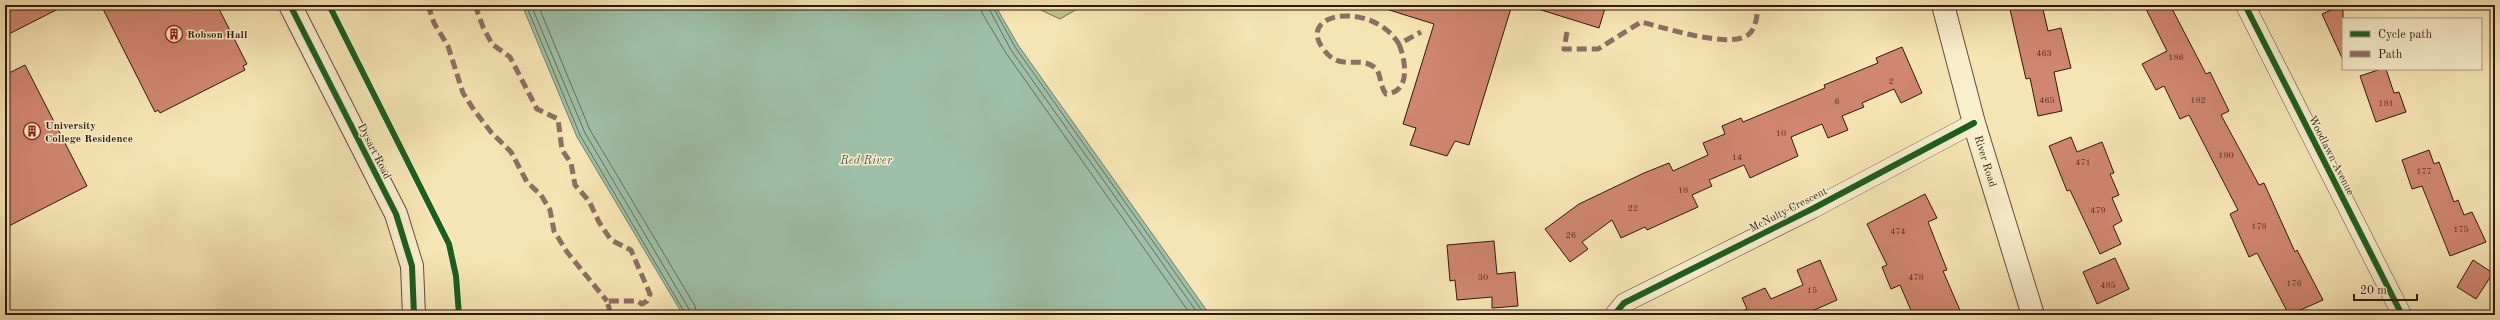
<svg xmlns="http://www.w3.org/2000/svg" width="2500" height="320" font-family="'Old Standard TT',serif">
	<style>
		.green { fill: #bfc38b; stroke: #776e4d }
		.water { fill: #9ec0a8; stroke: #727d6b }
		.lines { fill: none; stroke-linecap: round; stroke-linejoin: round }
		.shore { stroke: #666c5c; stroke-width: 1 }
		.building { fill: #d08670; stroke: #2f180f }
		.minor-casing { stroke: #614b38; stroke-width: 20 }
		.tertiary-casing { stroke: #614b38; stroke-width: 24 }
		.minor { stroke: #f9eece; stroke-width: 19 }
		.tertiary { stroke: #f9eece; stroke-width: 22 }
		.quiet { stroke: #8d6e63; stroke-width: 5; stroke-dasharray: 10 5; stroke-linecap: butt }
		.cycleway-casing { stroke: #f9eece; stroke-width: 8 }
		.cycleway { stroke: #1b5e20; stroke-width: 6 }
		.labels { text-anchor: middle; stroke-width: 3; stroke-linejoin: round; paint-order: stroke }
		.number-label { font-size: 9px; fill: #573427 }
		.poi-label { font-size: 11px; font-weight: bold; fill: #2f180f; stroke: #f9eece; text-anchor: start }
		.street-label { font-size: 11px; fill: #2f180f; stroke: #f9eece }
		.water-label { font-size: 12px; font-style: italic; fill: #565345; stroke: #f9eece }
	</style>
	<rect width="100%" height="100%" fill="#f6e5b4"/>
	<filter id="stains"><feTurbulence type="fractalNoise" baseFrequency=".005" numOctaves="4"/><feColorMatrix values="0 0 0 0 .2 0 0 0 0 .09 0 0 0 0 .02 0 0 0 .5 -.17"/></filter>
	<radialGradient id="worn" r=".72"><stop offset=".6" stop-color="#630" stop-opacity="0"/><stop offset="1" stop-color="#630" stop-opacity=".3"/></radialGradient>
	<!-- green -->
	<path class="green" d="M1030 5H1084L1060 19Z"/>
	<!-- water -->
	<path class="water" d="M522 5H995L1018 45 1210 315H683L577 137Z"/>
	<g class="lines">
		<!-- shore -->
		<path class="shore" d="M526 5 580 135 686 315
			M531 5 585 133 689 309 691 315
			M538 5 590 130 695 306 697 315
			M981 5 982 13 1006 53 1191 315
			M987 5 1011 50 1199 315
			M992 5 1015 47 1205 315"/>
	</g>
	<!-- building -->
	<path class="building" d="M5 5H66L5 36Z
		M101 5H217L247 64 243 66 245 70 160 113 158 110 155 112Z
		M1386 5H1512L1469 145 1455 141 1447 156 1410 145 1416 128 1403 124 1434 24 1386 9Z
		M1539 5H1606L1599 28 1538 9Z
		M2009 5H2042L2048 31 2061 28 2071 68 2054 72 2062 111 2038 116 2030 78 2026 79Z
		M2144 5H2170L2206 74 2210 72 2229 111 2221 115 2259 185 2264 183 2295 252 2297 250 2323 300 2289 315 2257 253 2249 257 2230 214 2238 210 2189 115 2180 119 2164 86 2156 90 2142 64 2167 51Z
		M2343 5V60L2322 14Z
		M1902 47 1922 93 1901 103 1894 89 1862 103 1864 107 1842 116 1848 130 1828 138 1822 124 1791 137 1798 156 1750 178 1744 165 1709 180 1712 186 1692 195 1698 207 1647 230 1645 227 1621 238 1612 220 1582 242 1588 249 1570 262 1545 229 1579 204 1644 173 1669 163 1673 171 1708 155 1703 143 1725 134 1722 126 1741 118 1743 122 1825 88 1824 85 1878 63 1876 58Z
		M25 65 87 186 5 228V75Z
		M2381 69H2386L2394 93 2399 92 2406 112 2376 122 2360 76Z
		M2071 137 2077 152 2102 142 2114 173 2110 174 2119 195 2112 198 2122 221 2113 226 2121 244 2100 254 2070 190 2067 191 2049 146Z
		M2429 150 2434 164 2439 162 2454 202 2458 200 2464 215 2472 212 2486 242 2450 256 2422 186 2412 189 2402 160Z
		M1925 194 1937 218 1928 222 1947 270 1943 271 1962 315H1913L1900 285 1891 289 1882 267 1887 265 1867 224Z
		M1494 241 1497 274 1515 272 1518 306 1492 308V297L1457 300 1455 280 1450 281 1447 245Z
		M2115 258 2129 289 2097 304 2083 272Z
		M1820 260 1837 300 1803 315H1734L1747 309 1742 298 1765 288 1771 299 1803 285 1797 270Z
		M2473 260 2493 273 2476 299 2457 287Z"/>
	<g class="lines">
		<!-- minor casing -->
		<g class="minor-casing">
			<path id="minor" d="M2245 5 2402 315
				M1614 315 1624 303 1814 208 1974 123"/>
		</g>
		<!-- tertiary casing -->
		<g class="tertiary-casing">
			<path id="tertiary" d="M290 5 396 214 412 266 414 315
				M1943 5 1974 123 2033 315"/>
		</g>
		<!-- minor -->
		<use href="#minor" class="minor"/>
		<!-- tertiary -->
		<use href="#tertiary" class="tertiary"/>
		<!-- quiet -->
		<path class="quiet" d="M428 5 434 23 448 46 463 93 474 110 491 132 511 152 527 182 541 195 550 210 554 231 567 252 607 301
			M475 5 483 27 492 44 510 57 537 109 558 119 562 150 571 163 575 185 589 201 599 222 611 240 631 250 650 294 647 301 642 304 637 301H607L611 315
			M1567 32 1564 49H1598L1641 22C1663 27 1736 52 1751 32 1757 24 1757 14 1758 5
			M1399 44C1405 59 1412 92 1386 94 1379 86 1382 73 1374 67 1359 55 1340 72 1324 50 1294 12 1372 0 1399 44L1421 32"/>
		<!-- cycleway casing -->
		<g class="cycleway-casing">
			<path id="cycleway" d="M290 5 396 214 412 266 414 315
				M329 5 449 244 456 276 459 315
				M2245 5 2402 315
				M1614 315 1624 303 1814 208 1974 123"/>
		</g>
		<!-- cycleway -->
		<use href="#cycleway" class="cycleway"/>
	</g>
	<!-- icons -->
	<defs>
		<g id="building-ring" transform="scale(0.9)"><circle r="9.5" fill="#f9eece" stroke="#8f2418" stroke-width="1.5"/><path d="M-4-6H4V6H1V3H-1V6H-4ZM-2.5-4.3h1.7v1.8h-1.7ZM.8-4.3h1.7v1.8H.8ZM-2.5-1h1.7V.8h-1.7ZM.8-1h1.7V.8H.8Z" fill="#8f2418"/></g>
	</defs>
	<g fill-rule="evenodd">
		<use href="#building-ring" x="174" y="34"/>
		<use href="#building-ring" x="32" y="131"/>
	</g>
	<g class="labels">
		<!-- number labels -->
		<g class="number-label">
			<text x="2044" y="56">463</text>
			<text x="2176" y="60">186</text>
			<text x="1891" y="84">2</text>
			<text x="2047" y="103">465</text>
			<text x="2198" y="103">182</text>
			<text x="1837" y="104">6</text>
			<text x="2386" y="106">181</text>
			<text x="1781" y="136">10</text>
			<text x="2226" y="158">180</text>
			<text x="1737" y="160">14</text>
			<text x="2083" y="165">471</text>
			<text x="2424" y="174">177</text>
			<text x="1683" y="193">18</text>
			<text x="1633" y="211">22</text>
			<text x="2098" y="213">479</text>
			<text x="2259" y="229">178</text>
			<text x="2461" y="232">175</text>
			<text x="1898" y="234">474</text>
			<text x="1571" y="238">26</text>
			<text x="1483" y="280">30</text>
			<text x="1916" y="280">478</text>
			<text x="2294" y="286">176</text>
			<text x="2108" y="288">485</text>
			<text x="1812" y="293">15</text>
		</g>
		<!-- poi labels -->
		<g class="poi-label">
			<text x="187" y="38">Robson Hall</text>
			<text x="45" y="129">University<tspan x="45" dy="13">College Residence</tspan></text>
		</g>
		<!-- street labels -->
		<g class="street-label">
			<text transform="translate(375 151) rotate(63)" y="4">Dysart Road</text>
			<text transform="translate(2332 155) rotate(63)" y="4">Woodlawn Avenue</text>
			<text transform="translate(1986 161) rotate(73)" y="4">River Road</text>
			<text transform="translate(1788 209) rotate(-27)" y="4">McNulty Crescent</text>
		</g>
		<!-- water labels -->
		<g class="water-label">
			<text x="866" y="164">Red River</text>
		</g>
	</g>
	<!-- margin -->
	<rect width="2500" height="320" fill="none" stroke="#f6e5b4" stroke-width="20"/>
	<rect x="6" y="6" width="2488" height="308" fill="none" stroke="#2f180f" stroke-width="2"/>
	<rect x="10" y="10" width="2480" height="300" fill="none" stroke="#2f180f"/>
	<!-- legend -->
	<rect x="2342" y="18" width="140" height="52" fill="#f9eece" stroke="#a89882"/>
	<rect x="2350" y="31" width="20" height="6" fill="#1b5e20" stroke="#a89882"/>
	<text x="2378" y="38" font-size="12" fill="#2f180f">Cycle path</text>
	<rect x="2350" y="51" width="20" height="6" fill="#8d6e63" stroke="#a89882"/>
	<text x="2378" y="58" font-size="12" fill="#2f180f">Path</text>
	<!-- scale -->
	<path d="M2354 294v6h63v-6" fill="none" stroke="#2f180f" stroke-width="2"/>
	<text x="2360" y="294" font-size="12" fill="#2f180f" stroke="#f9eece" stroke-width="3" paint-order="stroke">20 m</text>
	<rect width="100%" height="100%" filter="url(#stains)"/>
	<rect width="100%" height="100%" fill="url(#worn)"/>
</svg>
